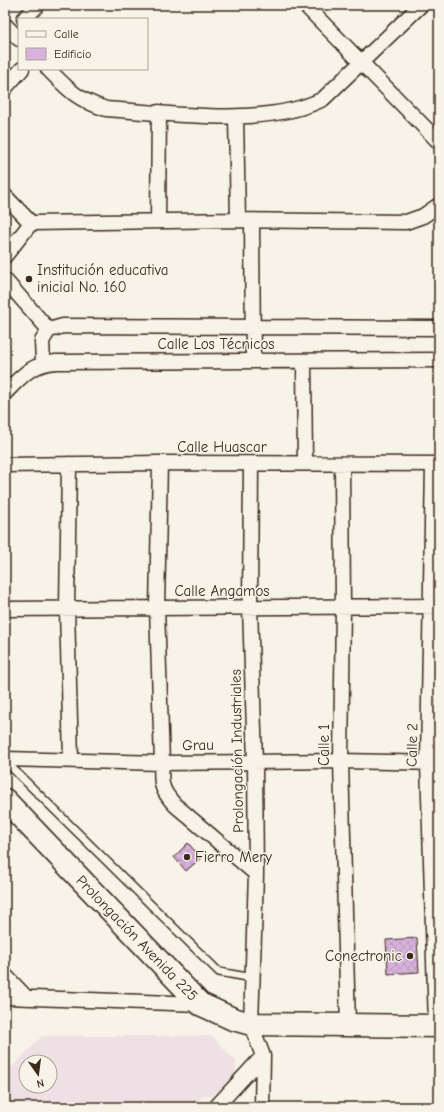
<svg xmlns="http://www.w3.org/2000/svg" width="444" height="1112" font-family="'Comic Neue',sans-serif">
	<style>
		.built { fill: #eee0e4; fill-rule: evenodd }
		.building { fill: url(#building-cross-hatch); stroke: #3b2a1e }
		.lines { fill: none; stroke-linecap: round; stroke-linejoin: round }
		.lane-casing { stroke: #3b2a1e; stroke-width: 10 }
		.street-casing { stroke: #3b2a1e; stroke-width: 17 }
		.primary-casing { stroke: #3b2a1e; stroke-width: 25 }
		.lane { stroke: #f7f3e8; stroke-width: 7 }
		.street { stroke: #f7f3e8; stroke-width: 14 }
		.primary { stroke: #f7f3e8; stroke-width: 22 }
		.poi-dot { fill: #3b2a1e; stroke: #f7f3e8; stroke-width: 1.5 }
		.labels { text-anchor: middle; stroke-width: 3; stroke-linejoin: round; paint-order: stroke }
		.poi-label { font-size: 15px; fill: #3b2a1e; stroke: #f7f3e8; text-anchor: start }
		.street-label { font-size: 15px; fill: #3b2a1e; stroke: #f7f3e8 }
	</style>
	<defs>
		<pattern id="building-cross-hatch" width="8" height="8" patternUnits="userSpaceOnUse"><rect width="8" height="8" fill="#d8b2dc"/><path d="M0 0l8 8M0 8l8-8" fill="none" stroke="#ba99bc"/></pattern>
	</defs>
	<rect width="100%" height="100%" fill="#f7f3e8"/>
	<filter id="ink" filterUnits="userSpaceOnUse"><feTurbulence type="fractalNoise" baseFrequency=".025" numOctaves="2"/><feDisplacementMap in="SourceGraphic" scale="8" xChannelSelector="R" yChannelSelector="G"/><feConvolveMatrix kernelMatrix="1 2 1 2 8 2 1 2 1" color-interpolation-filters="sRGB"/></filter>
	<g filter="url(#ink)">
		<!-- built -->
		<path class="built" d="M42 1036H212L236 1062V1074L212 1097 205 1094 191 1107H5V1075ZM26 1062H50V1086H26Z"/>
		<!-- building -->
		<path class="building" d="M188 843 201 858 186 871 174 857Z
			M417 938 419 972 388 974 386 940Z"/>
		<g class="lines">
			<!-- lane casing -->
			<g class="lane-casing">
				<path id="lane" d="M5 761 219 972 253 978"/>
			</g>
			<!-- street casing -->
			<g class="street-casing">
				<path id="street" d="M305 5 439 142
					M24 19 38 5
					M5 25 19 39
					M48 69C70 91 76 99 106 109 169 113 266 128 323 99L421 5
					M5 88 22 69
					M236 117 238 220
					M5 196 31 223 238 220 406 222 423 216 439 205
					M158 221 159 112
					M252 221 253 360
					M5 256 31 223
					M5 280 49 330 63 326 439 328
					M304 361 305 463
					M43 363 42 341 49 330
					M5 393C22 376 31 364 56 362L439 360
					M160 463 157 608 162 763C160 783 161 790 175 805L256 874
					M69 464 67 609 71 760
					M342 464 343 607 341 761 348 1026
					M433 464 428 763 436 1026
					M5 465 160 463 439 464
					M251 465 250 607 255 762 256 874 251 1024 263 1056 262 1107
					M5 609 439 606
					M5 759 162 763 341 761 439 763
					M5 975 26 997
					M5 997 200 1004
					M216 1107 263 1056"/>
			</g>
			<!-- primary casing -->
			<g class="primary-casing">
				<path id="primary" d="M5 800 200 1004 233 1019 251 1024 439 1026"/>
			</g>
			<!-- lane -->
			<use href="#lane" class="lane"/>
			<!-- street -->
			<use href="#street" class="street"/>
			<!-- primary -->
			<use href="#primary" class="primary"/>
		</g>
	</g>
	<!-- markers -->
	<g class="poi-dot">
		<circle cx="29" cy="279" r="4"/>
		<circle cx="187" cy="857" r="4"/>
		<circle cx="410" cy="956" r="4"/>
	</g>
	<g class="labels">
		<!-- poi labels -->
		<g class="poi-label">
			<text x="37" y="275">Institución educativa<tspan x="37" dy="17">inicial No. 160</tspan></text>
			<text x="195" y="862">Fierro Mery</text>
			<text x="402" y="961" text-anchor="end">Conectronic</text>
		</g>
		<!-- street labels -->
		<g class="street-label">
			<text x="216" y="349">Calle Los Técnicos</text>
			<text x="222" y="452">Calle Huascar</text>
			<text x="222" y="596">Calle Angamos</text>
			<text transform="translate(198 745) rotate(-1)" y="5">Grau</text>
			<text transform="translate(324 745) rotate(-90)" y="5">Calle 1</text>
			<text transform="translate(412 745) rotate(-89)" y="5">Calle 2</text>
			<text transform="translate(237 751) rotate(-91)" y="5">Prolongación Industriales</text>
			<text transform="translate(137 938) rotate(46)" y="5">Prolongación Avenida 225</text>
		</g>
	</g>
	<!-- margin -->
	<rect width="444" height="1112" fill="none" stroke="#f7f3e8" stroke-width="20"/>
	<rect x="10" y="10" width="424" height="1092" fill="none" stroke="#3b2a1e" stroke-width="1.5" filter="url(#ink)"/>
	<!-- legend -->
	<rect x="18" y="18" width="130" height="52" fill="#f7f3e8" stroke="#aca397"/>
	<rect x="26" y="31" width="20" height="6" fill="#f7f3e8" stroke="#aca397"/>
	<text x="54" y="38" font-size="12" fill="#3b2a1e">Calle</text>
	<rect x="26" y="48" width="20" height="12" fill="#d8b2dc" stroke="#aca397"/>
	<text x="54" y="58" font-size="12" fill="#3b2a1e">Edificio</text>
	<!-- north arrow -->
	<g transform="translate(38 1074) rotate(166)"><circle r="19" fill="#f7f3e8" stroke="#aca397"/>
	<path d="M0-3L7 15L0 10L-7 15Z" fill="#3b2a1e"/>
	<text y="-6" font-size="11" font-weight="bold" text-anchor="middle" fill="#3b2a1e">N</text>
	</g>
</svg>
